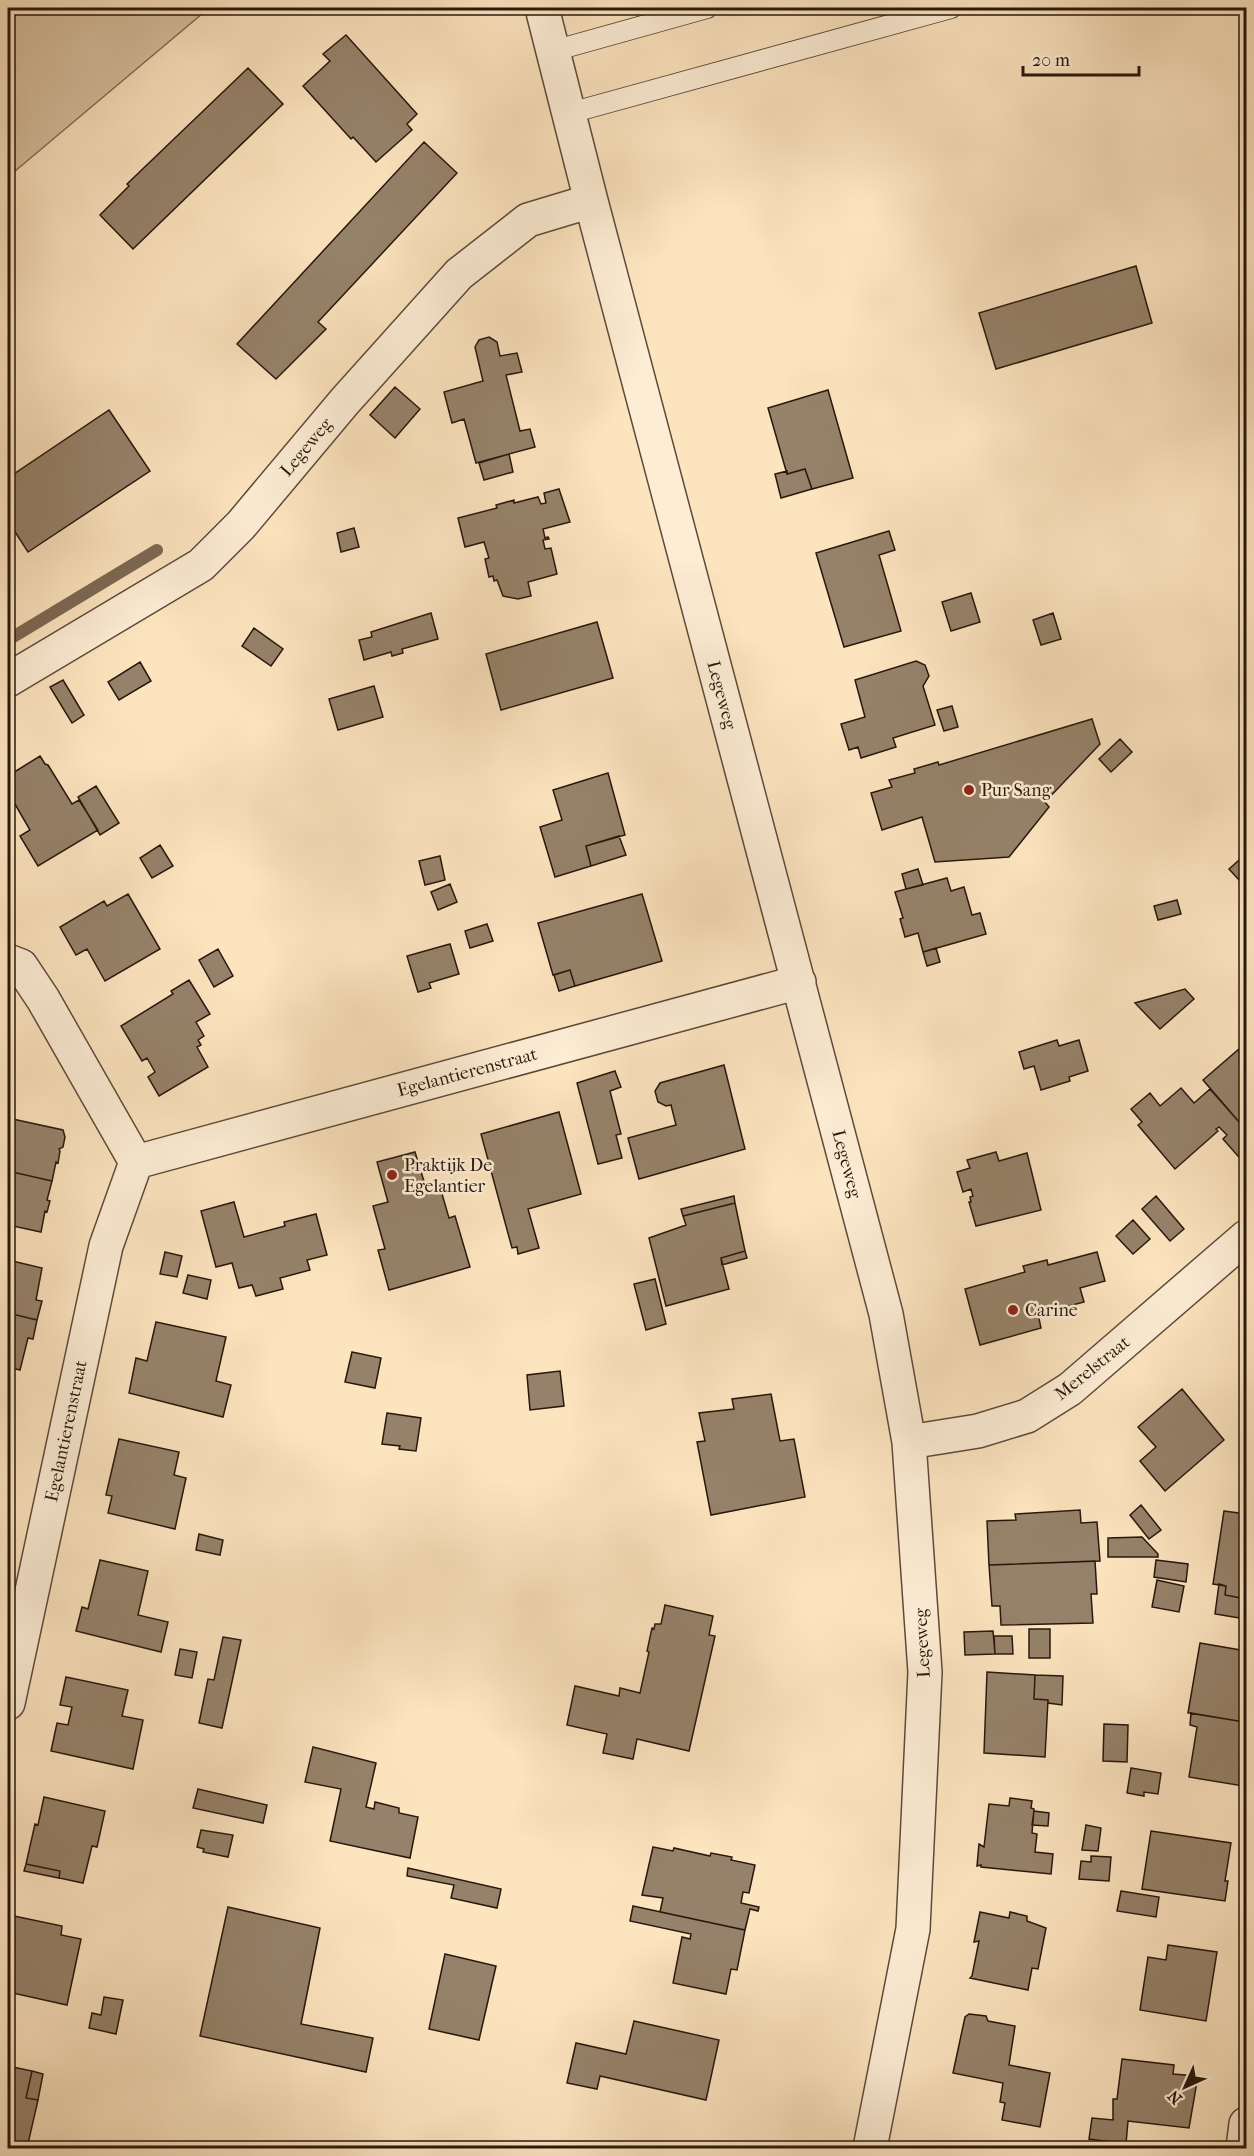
<svg xmlns="http://www.w3.org/2000/svg" width="1254" height="2156" font-family="'IM FELL French Canon',serif">
	<style>
		.green { fill: #d8c1a1; stroke: #806c57; stroke-width: 1.5 }
		.lines { fill: none; stroke-linecap: round; stroke-linejoin: round }
		.stream { stroke: #7c6853; stroke-width: 12 }
		.building { fill: #96826a; stroke: #28170d; stroke-width: 1.5 }
		.lane-casing { stroke: #5d4a3a; stroke-width: 22 }
		.street-casing { stroke: #5d4a3a; stroke-width: 36 }
		.lane { stroke: #fdedd5; stroke-width: 20 }
		.street { stroke: #fdedd5; stroke-width: 33 }
		.poi-dot { fill: #8f2418; stroke: #fdedd5; stroke-width: 2 }
		.labels { text-anchor: middle; stroke-width: 5; stroke-linejoin: round; paint-order: stroke }
		.street-label { font-size: 18px; fill: #28170d; stroke: #fdedd5 }
		.poi-label { font-size: 18px; fill: #28170d; stroke: #fdedd5; text-anchor: start }
	</style>
	<rect width="100%" height="100%" fill="#fce4bf"/>
	<filter id="stains"><feTurbulence type="fractalNoise" baseFrequency=".00333" numOctaves="4"/><feColorMatrix values="0 0 0 0 .2 0 0 0 0 .09 0 0 0 0 .02 0 0 0 .5 -.17"/></filter>
	<radialGradient id="worn" r=".72"><stop offset=".6" stop-color="#630" stop-opacity="0"/><stop offset="1" stop-color="#630" stop-opacity=".3"/></radialGradient>
	<!-- green -->
	<path class="green" d="M8 8H209L8 177Z"/>
	<g class="lines">
		<!-- stream -->
		<path class="stream" d="M8 640 157 550"/>
	</g>
	<!-- building -->
	<path class="building" d="M346 35 417 114 407 124 412 130 376 162 353 137 351 139 303 86 330 61 323 54Z
		M248 68 283 104 133 249 100 215 129 186 127 184Z
		M424 142 457 173 318 322 326 329 276 379 237 344Z
		M1136 266 1152 323 996 369 979 313Z
		M489 337 497 342 500 356 517 353 522 372 506 375 520 431 530 429 535 447 476 463 464 419 452 423 444 392 483 381 475 347 479 340Z
		M395 387 420 409 395 438 370 415Z
		M828 390 853 478 812 489 805 469 787 474 768 408Z
		M109 410 150 471 28 552 8 521V478Z
		M509 454 513 472 484 480 479 463Z
		M805 469 812 489 781 498 775 474 787 471V474Z
		M559 489 570 522 543 529 545 538 548 537 549 539 543 540 545 549 551 548 557 574 528 582 531 596 518 599 503 596 497 580 494 581 493 576 489 577 485 559 489 558 484 542 465 547 458 518 497 508 496 505 514 500V503L538 497 541 504 546 503 544 493Z
		M354 528 359 547 341 552 337 533Z
		M889 531 895 550 879 555 901 631 844 647 816 553Z
		M971 593 980 622 951 631 942 602Z
		M431 613 438 639 402 649 403 653 392 656 391 652 364 660 359 640 372 637 371 632Z
		M1053 613 1061 639 1041 645 1033 620Z
		M597 622 613 678 501 710 486 654Z
		M254 628 283 649 271 666 242 646Z
		M916 661 925 665 929 676 923 686 935 725 893 738 896 747 861 758 858 747 849 750 841 724 865 717 855 680Z
		M140 662 151 681 119 700 108 682Z
		M63 680 84 715 72 723 50 687Z
		M374 686 383 717 338 730 329 699Z
		M952 706 958 727 944 731 937 710Z
		M1092 719 1100 744 1045 802 1049 807 1009 857 935 862 922 817 882 830 871 793 892 787 889 780 915 773 914 769 938 762 939 765Z
		M1120 739 1132 752 1111 772 1099 759Z
		M40 756 45 764 48 765 72 804 79 800 98 830 38 866 20 836 30 830 8 792V776Z
		M608 773 625 835 586 846 591 866 555 877 540 827 562 820 553 790Z
		M96 786 119 823 100 835 78 797Z
		M619 836 626 855 591 866 586 846Z
		M160 845 173 866 152 878 140 858Z
		M1246 854V874L1239 880 1229 869Z
		M440 856 445 880 425 885 419 861Z
		M918 869 923 885 906 889 902 874Z
		M947 878 951 891 964 887 972 915 980 913 986 934 923 952 918 933 905 937 900 919 903 918 895 892Z
		M450 884 457 902 438 910 431 892Z
		M128 894 160 949 105 981 87 949 76 955 60 927 104 901 107 906Z
		M642 894 662 961 575 986 570 970 553 975 538 923Z
		M1177 900 1181 914 1158 920 1154 906Z
		M487 924 493 941 470 948 465 931Z
		M450 944 459 974 429 983 431 988 418 992 407 956Z
		M936 948 940 962 927 966 923 952Z
		M218 949 233 976 214 987 199 960Z
		M570 970 575 986 559 991 554 975Z
		M189 980 210 1014 196 1022 204 1036 198 1040 201 1045 197 1047 208 1067 159 1096 148 1077 155 1072 147 1058 142 1061 121 1026 173 994 171 991Z
		M1185 989 1194 999 1160 1029 1135 1003Z
		M1057 1040 1059 1046 1079 1040 1088 1071 1069 1077 1070 1081 1041 1090 1034 1066 1024 1069 1019 1052Z
		M1246 1043V1130L1203 1080Z
		M724 1065 745 1149 639 1179 628 1138 676 1125 671 1105 666 1106 658 1102 655 1091 660 1083Z
		M615 1071 621 1087 610 1091 621 1134 616 1135 622 1158 598 1164 577 1083Z
		M1181 1088 1194 1103 1210 1089 1246 1130V1162L1245 1164 1223 1139 1227 1135 1219 1127 1216 1129 1218 1131 1175 1169 1138 1125 1142 1122 1131 1109 1150 1093 1160 1106Z
		M559 1112 581 1194 528 1209 539 1248 518 1254 517 1247 512 1248 481 1134Z
		M8 1118 63 1130 65 1137 63 1147 59 1149 60 1151 58 1163 56 1162 52 1181 8 1171Z
		M415 1152 427 1191 440 1187 449 1218 455 1216 470 1267 389 1290 378 1250 385 1249 373 1206 388 1202 377 1162Z
		M996 1152 999 1161 1027 1153 1041 1210 976 1226 969 1202H971L970 1197 973 1196 971 1189 963 1192 957 1172 970 1168 967 1160Z
		M8 1171 52 1181 47 1200 50 1201 47 1212 45 1211 41 1232 8 1225Z
		M734 1196 735 1203 683 1216 681 1209Z
		M1156 1196 1184 1229 1170 1241 1142 1209Z
		M234 1202 244 1237 285 1226 284 1222 316 1214 327 1255 307 1260 310 1270 280 1278 283 1289 256 1296 252 1285 239 1288 232 1263 216 1267 201 1211Z
		M735 1203 745 1251 721 1258 729 1289 666 1306 649 1238 686 1225 683 1216Z
		M1133 1220 1150 1239 1133 1254 1116 1236Z
		M745 1251 747 1258 722 1265 721 1258Z
		M165 1252 182 1256 177 1277 160 1274Z
		M1097 1252 1105 1281 1080 1288 1084 1302 1038 1314 1041 1328 980 1345 965 1289 1025 1272 1023 1266 1047 1260 1048 1265Z
		M8 1260 42 1268 36 1300 42 1301 37 1320 8 1313Z
		M188 1275 211 1280 207 1299 183 1293Z
		M655 1279 666 1324 646 1330 634 1284Z
		M8 1313 37 1320 33 1339 28 1338 20 1370 8 1367Z
		M156 1322 226 1337 216 1381 231 1385 223 1417 129 1393 136 1358 147 1361Z
		M352 1352 381 1358 375 1388 345 1382Z
		M560 1371 564 1406 530 1410 527 1375Z
		M1182 1389 1224 1440 1165 1491 1140 1461 1156 1447 1138 1427Z
		M771 1394 780 1441 794 1439 805 1497 711 1515 697 1442 705 1441 699 1413 734 1409 732 1399Z
		M387 1413 421 1418 416 1451 399 1449 400 1446 382 1444Z
		M119 1439 179 1452 174 1475 186 1478 175 1529 108 1513 112 1496 106 1495Z
		M1141 1505 1161 1530 1149 1539 1130 1515Z
		M1080 1510 1081 1523 1097 1522 1100 1561 989 1565 987 1521 1016 1520 1015 1514Z
		M1224 1511 1246 1514V1599L1225 1595 1226 1586 1213 1584Z
		M199 1534 223 1540 220 1555 196 1550Z
		M1142 1537 1158 1554V1557H1108V1538Z
		M100 1560 148 1571 138 1615 168 1622 161 1652 76 1631 82 1607 88 1609Z
		M1156 1560 1188 1564 1186 1582 1154 1577Z
		M1095 1561 1097 1594H1091L1093 1623 1001 1625 1000 1606H992L989 1565Z
		M1157 1580 1184 1586 1179 1612 1152 1607Z
		M1219 1584 1226 1586 1225 1595 1246 1599V1619L1215 1614Z
		M665 1605 713 1616 709 1635 715 1636 689 1751 637 1739 633 1759 603 1753 607 1734 567 1725 575 1686 619 1696 620 1688 640 1693 649 1652 647 1651 652 1628 654 1629 655 1624H661Z
		M1029 1629H1050V1658H1029Z
		M993 1631 995 1654 965 1655 964 1632Z
		M994 1636H1012L1013 1654H995Z
		M223 1637 241 1640 222 1728 199 1723 208 1679 214 1680Z
		M1200 1643 1246 1651 1245 1722 1188 1713Z
		M180 1649 197 1652 192 1678 175 1675Z
		M987 1672 1035 1675 1034 1699 1048 1700 1045 1757 984 1753Z
		M1035 1675 1063 1676 1062 1705 1048 1703V1700L1034 1699Z
		M66 1677 128 1690 122 1716 143 1720 133 1769 51 1751 57 1723 68 1725 72 1707 60 1705Z
		M1191 1713 1245 1722 1239 1756 1246 1757 1243 1786 1189 1777 1197 1727 1190 1725Z
		M1104 1724 1128 1725 1127 1762 1103 1761Z
		M313 1747 376 1763 366 1807 374 1809 375 1802 399 1808V1813L418 1817 410 1858 330 1841 341 1789 305 1782Z
		M1131 1768 1161 1773 1158 1794 1144 1792V1796L1127 1793Z
		M198 1789 267 1805 263 1823 193 1808Z
		M44 1797 105 1811 97 1847 92 1846 83 1883 59 1878 60 1871 26 1864 35 1824 38 1825Z
		M1010 1798 1032 1801 1031 1808 1034 1809 1032 1833 1037 1834 1035 1852 1053 1854 1051 1874 981 1867V1865L977 1866 979 1844 984 1847 989 1804 1009 1806Z
		M1034 1811 1049 1813 1048 1826 1032 1825Z
		M1086 1825 1101 1828 1098 1851 1082 1850Z
		M201 1830 233 1835 228 1857 203 1852 204 1849 197 1847Z
		M1151 1831 1231 1843 1225 1881H1228L1225 1901 1142 1889Z
		M653 1847 673 1851 674 1848 710 1856 711 1853 732 1857 731 1860 755 1865 749 1893 743 1892 741 1903 759 1907 758 1911 750 1909 745 1930 660 1912 663 1898 642 1895Z
		M1091 1856 1111 1857 1109 1881 1079 1879 1081 1861 1091 1862Z
		M26 1864 60 1871 59 1878 24 1871Z
		M408 1868 501 1889 497 1908 451 1898 454 1885 407 1876Z
		M1121 1891 1159 1897 1156 1917 1117 1911Z
		M633 1906 745 1930 737 1970 731 1969 726 1994 673 1983 682 1937 690 1939 691 1934 630 1921Z
		M228 1907 320 1928 301 2024 373 2038 366 2072 200 2036Z
		M980 1912 1009 1918 1010 1912 1027 1916V1921L1046 1928 1038 1969 1032 1968 1028 1990 970 1978 972 1976 979 1941 974 1942Z
		M14 1916 62 1926 61 1935 81 1939 67 2005 8 1992V1957H12L14 1948 8 1947Z
		M1168 1945 1217 1952 1206 2021 1140 2010 1148 1957 1166 1960Z
		M445 1954 496 1966 479 2040 429 2029Z
		M104 1997 123 2000 116 2034 89 2028 92 2013 101 2015Z
		M969 2014 986 2016 988 2021 1015 2026 1009 2065 1050 2073 1040 2127 1002 2120 1005 2103 1000 2102 1003 2083 953 2073 965 2017Z
		M634 2021 719 2040 706 2100 600 2076 597 2089 567 2083 576 2043 626 2054Z
		M1122 2059 1174 2065 1173 2074 1198 2076 1189 2128 1128 2121 1126 2144 1089 2139 1092 2118 1113 2120V2099H1117Z
		M8 2066 32 2071 26 2098 38 2100 27 2148H8Z
		M32 2071 43 2074 38 2100 26 2098Z"/>
	<g class="lines">
		<!-- lane casing -->
		<g class="lane-casing">
			<path id="lane" d="M553 51 707 8
				M570 113 951 8"/>
		</g>
		<!-- street casing -->
		<g class="street-casing">
			<path id="street" d="M542 8 591 201 886 1314 909 1442 925 1672 913 1929 870 2148
				M8 680 201 565 241 525 345 401 459 274 528 220 591 201
				M8 961 21 966 43 999 136 1162 106 1246 8 1703
				M136 1162 799 982
				M909 1442 978 1431 1027 1416 1070 1389 1246 1237
				M1243 2148 1246 2124"/>
		</g>
		<!-- lane -->
		<use href="#lane" class="lane"/>
		<!-- street -->
		<use href="#street" class="street"/>
	</g>
	<!-- markers -->
	<g class="poi-dot">
		<circle cx="969" cy="790" r="6"/>
		<circle cx="392" cy="1175" r="6"/>
		<circle cx="1013" cy="1310" r="6"/>
	</g>
	<g class="labels">
		<!-- street labels -->
		<g class="street-label">
			<text transform="translate(306 447) rotate(-50)" y="6">Legeweg</text>
			<text transform="translate(722 695) rotate(75)" y="6">Legeweg</text>
			<text transform="translate(467 1072) rotate(-15)" y="6">Egelantierenstraat</text>
			<text transform="translate(847 1164) rotate(75)" y="6">Legeweg</text>
			<text transform="translate(1092 1368) rotate(-39)" y="6">Merelstraat</text>
			<text transform="translate(66 1431) rotate(-78)" y="6">Egelantierenstraat</text>
			<text transform="translate(922 1643) rotate(-93)" y="6">Legeweg</text>
		</g>
		<!-- poi labels -->
		<g class="poi-label">
			<text x="981" y="796">Pur Sang</text>
			<text x="404" y="1171">Praktijk De<tspan x="404" dy="21">Egelantier</tspan></text>
			<text x="1025" y="1316">Carine</text>
		</g>
	</g>
	<!-- margin -->
	<rect width="1254" height="2156" fill="none" stroke="#fce4bf" stroke-width="30"/>
	<rect x="9" y="9" width="1236" height="2138" fill="none" stroke="#28170d" stroke-width="3"/>
	<rect x="15" y="15" width="1224" height="2126" fill="none" stroke="#28170d" stroke-width="1.5"/>
	<!-- north arrow -->
	<g transform="translate(1185 2087) rotate(225)" stroke="#fdedd5" stroke-width="4.5" paint-order="stroke">
	<path d="M0-4.5L10 22L0 15L-10 22Z" fill="#28170d"/>
	<text y="-9" font-size="16" font-weight="bold" text-anchor="middle" fill="#28170d">N</text>
	</g>
	<!-- scale -->
	<path d="M1023 66v9h116v-9" fill="none" stroke="#28170d" stroke-width="3"/>
	<text x="1032" y="66" font-size="18" fill="#28170d" stroke="#fdedd5" stroke-width="4.5" paint-order="stroke">20 m</text>
	<rect width="100%" height="100%" filter="url(#stains)"/>
	<rect width="100%" height="100%" fill="url(#worn)"/>
</svg>
